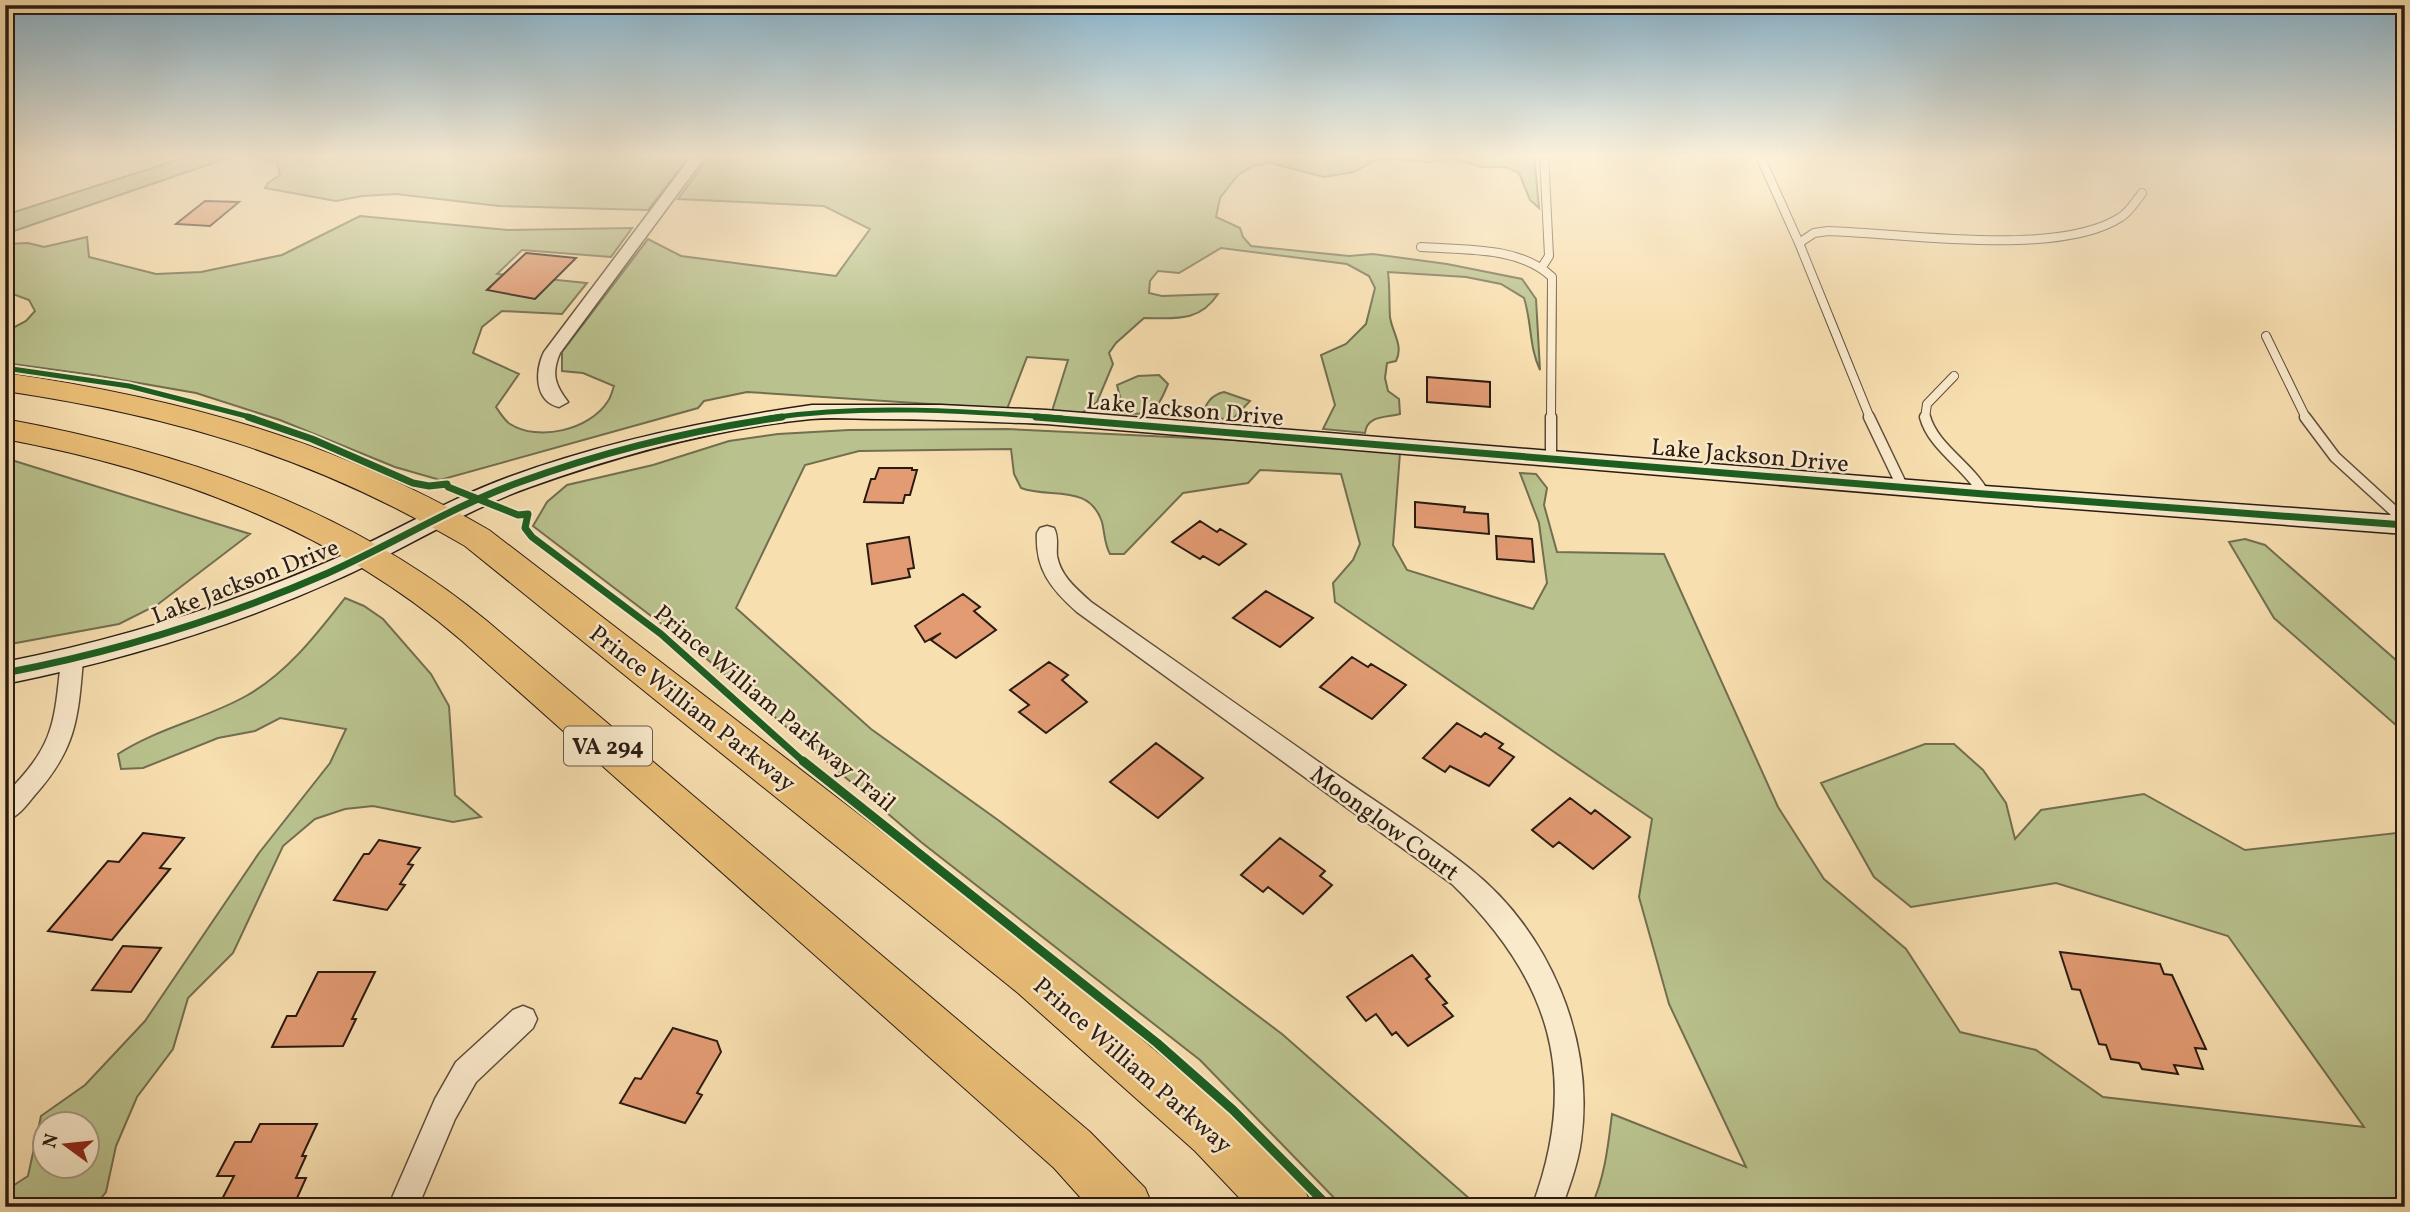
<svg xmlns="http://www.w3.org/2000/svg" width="2410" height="1212" font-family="Vollkorn,serif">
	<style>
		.green { fill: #b9c28e; stroke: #726e50; stroke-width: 2; fill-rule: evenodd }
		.building { fill: #e39b73; stroke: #2a1b13; stroke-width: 2 }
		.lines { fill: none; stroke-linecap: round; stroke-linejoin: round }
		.lane-far1-casing { stroke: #5e4c3a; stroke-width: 10 }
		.lane-casing { stroke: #5e4c3a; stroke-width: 13 }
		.street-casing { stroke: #5e4c3a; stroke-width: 3 }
		.secondary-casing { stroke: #2a1b13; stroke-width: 3 }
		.highway-casing { stroke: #2a1b13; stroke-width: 2 }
		.lane-far1 { stroke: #faeacc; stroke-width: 8 }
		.lane { stroke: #faeacc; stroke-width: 10 }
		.street { fill: #faeacc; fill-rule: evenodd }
		.secondary { fill: #faeacc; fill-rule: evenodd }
		.highway { fill: #ecc078; fill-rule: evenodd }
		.cycleway-far2-casing { stroke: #faeacc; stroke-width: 9 }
		.cycleway-far1-casing { stroke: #faeacc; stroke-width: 11 }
		.cycleway-casing { stroke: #faeacc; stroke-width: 13 }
		.cycleway-far2 { stroke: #1b5e20; stroke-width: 5 }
		.cycleway-far1 { stroke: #1b5e20; stroke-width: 7 }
		.cycleway { stroke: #1b5e20; stroke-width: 9 }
		.labels { text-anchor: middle; stroke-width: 5; stroke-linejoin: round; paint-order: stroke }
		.shield { fill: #faeacc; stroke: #68594a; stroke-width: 2 }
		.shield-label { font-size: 23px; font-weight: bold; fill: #2a1b13 }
		.street-label { font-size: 24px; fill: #2a1b13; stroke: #faeacc }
	</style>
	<rect width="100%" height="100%" fill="#f8dfb0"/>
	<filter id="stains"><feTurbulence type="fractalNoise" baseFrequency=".00286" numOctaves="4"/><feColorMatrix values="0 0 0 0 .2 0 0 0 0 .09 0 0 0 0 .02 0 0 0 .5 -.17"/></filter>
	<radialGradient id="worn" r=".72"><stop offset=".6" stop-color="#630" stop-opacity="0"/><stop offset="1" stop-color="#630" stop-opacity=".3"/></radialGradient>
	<!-- green -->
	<path class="green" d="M196 154H240L5 234V215Z
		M243 154H691L648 210 499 206 396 194 362 196 336 201 265 188 268 183 280 175 277 162Z
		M711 154H1534L1539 208 1530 200 1519 173 1505 167H1481L1453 158 1431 162 1378 158 1354 172 1324 177 1270 163 1253 166 1238 175 1220 198 1216 217 1240 228 1243 237 1251 246 1349 256 1373 254 1447 264 1522 279 1536 299 1540 370C1529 347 1532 323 1524 298L1501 284 1466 277 1388 272C1390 288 1389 302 1390 317 1392 332 1404 346 1396 361L1387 363 1385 378 1388 391 1399 399 1400 414C1386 418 1367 415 1365 433L1323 429 1335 405 1321 355 1346 344 1366 324 1375 288 1369 276 1347 264 1221 248 1179 273 1158 271 1150 281 1149 293 1162 296 1218 294C1199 323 1174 318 1144 318L1116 343 1109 353 1113 364 1097 402 1082 413 1052 411 1068 360 1027 357 1007 409 747 392 704 401 698 408 440 480 395 467 280 420 196 393 93 375 5 363V332L26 321 35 311 29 300 5 291V244L28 243 44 247 87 237 89 257 156 274 201 272 282 255 360 216 508 230 632 228 611 257 522 250 497 274 587 283 562 314 502 311 482 327 473 353 519 374 496 407C500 413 505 421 510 424 538 442 590 430 608 401 611 397 612 391 614 386L583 373 562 371V352L648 239 681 256 836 276 870 229 824 206 678 199Z
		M1159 375 1168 384C1155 416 1150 415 1118 413L1121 401 1117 385 1138 376Z
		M1224 392 1250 401 1232 420 1203 416C1205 403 1211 395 1224 392Z
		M1007 429 1234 440 1400 453 1393 545 1407 570 1533 609 1547 583 1539 523 1520 473 1536 474 1547 488 1544 505 1557 552 1664 554 1778 807 1824 879 1906 949 1960 1032 2036 1050 2103 1097 2364 1127 2228 936 2056 883 1911 907 1874 877 1821 783 1925 744H1954L1983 770 2006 803 2015 839 2041 810 2144 794 2245 850 2405 832V1207H1591C1605 1177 1608 1146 1612 1114L1746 1167 1669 1004 1639 897 1652 819 1335 602 1333 583 1353 560 1360 544 1341 474 1260 470 1248 483 1183 493 1124 554H1110C1104 543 1105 534 1102 522 1089 483 1050 499 1021 488L1014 474 1011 449 859 451 805 465 736 608 871 729 998 820 1282 1034 1479 1207H1343L1200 1060 921 842 701 654 533 526 547 502 567 485 653 465 729 441 778 434 849 430Z
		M5 458 250 534 157 605 119 624 5 645Z
		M2245 539 2265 545 2405 668V733L2274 618 2229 542Z
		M345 598 364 606 383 619 431 674 449 706 455 795 481 817 453 822 373 806 345 809 315 819 283 846 233 953 188 998 173 1049 137 1097 116 1146 106 1192 94 1207H5V1191L28 1176 41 1116 85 1085 145 1021 259 853 330 763 346 729 280 718 255 731 218 738 143 768 121 769 118 754C158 728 205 719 246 696 287 673 316 635 345 598ZM46 1124H88V1166H46Z"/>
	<!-- building -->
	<path class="building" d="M205 201 239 202 210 226 176 224Z
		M526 253 576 258 535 299 487 290Z
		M1427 377 1490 382V407L1427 402Z
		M879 468H912V470H917L910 495H905L903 503 864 502 871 479H875Z
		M1415 502 1465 507 1464 512 1488 514 1489 534 1415 527Z
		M1200 521 1217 532 1220 529 1246 544 1219 565 1203 556 1200 559 1172 542Z
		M1496 536 1532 539 1534 562 1497 559Z
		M909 537 914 568 908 569 910 577 872 584 867 544Z
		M1266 591 1313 618 1280 647 1233 618Z
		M963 594 980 607 974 611 996 630 956 658 931 640 941 633 925 642 915 626Z
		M1352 657 1368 667 1371 664 1406 685 1372 719 1320 687Z
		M1049 662 1068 675 1062 680 1087 702 1046 733 1019 712 1029 705 1010 690Z
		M1457 723 1481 737 1485 733 1503 744 1499 748 1514 757 1489 786 1450 766 1445 772 1423 758Z
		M1156 743 1203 778 1158 818 1110 782Z
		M1570 798 1591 814 1595 810 1630 837 1593 869 1559 842 1553 847 1532 830Z
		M143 833 184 838 160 868 170 869 112 940 48 931 108 861 119 862Z
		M1280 838 1325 871 1320 876 1332 885 1303 914 1268 887 1263 892 1241 875Z
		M379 840 420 848 408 864 413 865 400 884 405 885 387 910 334 900 364 854H369Z
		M123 946 161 948 131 992 92 990Z
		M2060 952 2160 964 2164 974 2172 975 2206 1049 2195 1048 2203 1069 2174 1065 2178 1074 2142 1069 2139 1063 2111 1059 2106 1045 2099 1044 2080 990 2072 989Z
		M1412 955 1430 976 1426 979 1447 1003 1443 1005 1453 1016 1408 1046 1396 1032 1392 1035 1376 1014 1366 1021 1347 997Z
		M318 972H375L352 1019H356L343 1046 272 1047 287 1016H296Z
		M673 1028 717 1041 721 1052 697 1093 702 1095 685 1123 620 1103 635 1078 641 1079Z
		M260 1124H317L302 1156H306L296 1178H306L293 1207H218L234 1176H217L235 1142H251Z"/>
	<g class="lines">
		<!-- lane-far1 casing -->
		<g class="lane-far1-casing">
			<path id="lane-far1" d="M1759 154 1799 243
				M1421 247C1463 250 1519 246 1552 277L1551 418
				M1542 267 1549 256 1544 154
				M2266 336 2306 418
				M1870 418 1799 243 1814 233 1828 231C1903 233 2059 258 2121 217 2129 212 2136 201 2142 193
				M1925 418 1927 404 1954 376"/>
		</g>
		<!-- lane casing -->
		<g class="lane-casing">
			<path id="lane" d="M1869 417 1903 488
				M1925 417C1933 447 1969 466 1984 494
				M2305 417 2335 457 2405 521
				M1551 458V417"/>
		</g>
		<!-- street casing -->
		<g class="street-casing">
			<path id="street" d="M693 154H707L560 353C551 374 555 385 568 402L559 407C534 401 535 371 544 352Z
				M1047 526 1054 528C1059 537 1056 547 1057 556 1061 577 1077 589 1091 602 1171 658 1251 714 1330 770 1376 802 1425 833 1469 868 1549 931 1595 1039 1581 1141 1578 1163 1570 1185 1562 1207H1532C1581 1076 1550 979 1452 884L1077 612C1051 589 1035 569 1037 533L1040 528Z
				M72 652 80 654 83 660C78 720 76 749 34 796 26 806 18 817 5 821V795C54 745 54 727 61 660L64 654Z
				M523 1006 533 1010 537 1019 533 1028 476 1082 455 1119 418 1207H388L435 1099 456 1062 513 1010Z"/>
		</g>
		<!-- secondary casing -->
		<g class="secondary-casing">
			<path id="secondary" d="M812 405H941L1046 410 1984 486 2405 516V534L1984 502 1046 424C989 422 933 419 877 419 855 419 833 417 811 419 716 428 620 455 530 487 463 511 403 550 338 579 232 627 119 661 5 684V662C113 641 217 609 318 566 383 539 443 501 509 477 607 441 709 420 812 405Z"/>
		</g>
		<!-- highway casing -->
		<g class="highway-casing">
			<path id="highway" d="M5 373C183 399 333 440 489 530L1052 963 1231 1115 1304 1188 1312 1207H1248L1195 1151 1018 993 465 546C316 458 175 416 5 391Z
				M5 419C179 451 349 507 487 621L1090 1132 1145 1188 1153 1207H1089L1054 1168 461 640C332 529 171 470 5 439Z"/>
		</g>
		<!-- lane-far1 -->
		<use href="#lane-far1" class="lane-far1"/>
		<!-- lane -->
		<use href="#lane" class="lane"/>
		<!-- street -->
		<use href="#street" class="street"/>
		<!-- secondary -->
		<use href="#secondary" class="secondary"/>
		<!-- highway -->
		<use href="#highway" class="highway"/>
		<!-- cycleway-far2 casing -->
		<g class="cycleway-far2-casing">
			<path id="cycleway-far2" d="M5 368 129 386 254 418
				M770 418C863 404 968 411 1062 418"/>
		</g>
		<!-- cycleway-far1 casing -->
		<g class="cycleway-far1-casing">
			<path id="cycleway-far1" d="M248 417 312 439 413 483 429 486 447 484 448 487 518 515 528 514 525 528 532 537 661 634 805 763
				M1036 417 1984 494 2405 525
				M5 673C116 652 225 618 328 573 393 544 453 506 520 482 605 451 692 430 782 417"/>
		</g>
		<!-- cycleway casing -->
		<g class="cycleway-casing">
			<path id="cycleway" d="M803 761 1157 1043 1233 1110 1329 1207"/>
		</g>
		<!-- cycleway-far2 -->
		<use href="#cycleway-far2" class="cycleway-far2"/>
		<!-- cycleway-far1 -->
		<use href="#cycleway-far1" class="cycleway-far1"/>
		<!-- cycleway -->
		<use href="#cycleway" class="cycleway"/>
	</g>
	<!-- sky -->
	<linearGradient id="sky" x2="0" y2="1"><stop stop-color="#8ab7d1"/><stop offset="0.48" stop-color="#fcf1db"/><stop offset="1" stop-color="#fcf1db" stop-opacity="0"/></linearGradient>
	<rect width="2410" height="324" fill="url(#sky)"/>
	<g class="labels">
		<!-- shield labels -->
		<rect class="shield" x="564" y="726.5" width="88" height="39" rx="5"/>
		<g class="shield-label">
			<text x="608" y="754">VA 294</text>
		</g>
		<!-- street labels -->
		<g class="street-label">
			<text transform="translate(1185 409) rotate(5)" y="8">Lake Jackson Drive</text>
			<text transform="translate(1750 455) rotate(5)" y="8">Lake Jackson Drive</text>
			<text transform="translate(245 581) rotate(-21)" y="8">Lake Jackson Drive</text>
			<text transform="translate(693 708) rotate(38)" y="8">Prince William Parkway</text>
			<text transform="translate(775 708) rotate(40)" y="8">Prince William Parkway Trail</text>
			<text transform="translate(1385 823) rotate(36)" y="8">Moonglow Court</text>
			<text transform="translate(1133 1065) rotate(41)" y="8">Prince William Parkway</text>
		</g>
	</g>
	<!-- margin -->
	<rect width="2410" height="1212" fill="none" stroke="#f8dfb0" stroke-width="28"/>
	<rect x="7" y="7" width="2396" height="1198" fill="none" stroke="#2a1b13" stroke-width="3.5"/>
	<rect x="14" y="14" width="2382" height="1184" fill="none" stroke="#2a1b13" stroke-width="2"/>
	<!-- north arrow -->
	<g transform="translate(66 1145) rotate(285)"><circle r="33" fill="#faeacc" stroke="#a79782" stroke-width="2"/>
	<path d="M0-5L12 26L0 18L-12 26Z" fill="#8f2418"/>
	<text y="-10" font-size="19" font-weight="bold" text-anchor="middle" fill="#2a1b13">N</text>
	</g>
	<rect width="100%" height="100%" filter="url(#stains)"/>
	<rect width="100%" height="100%" fill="url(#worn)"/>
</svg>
